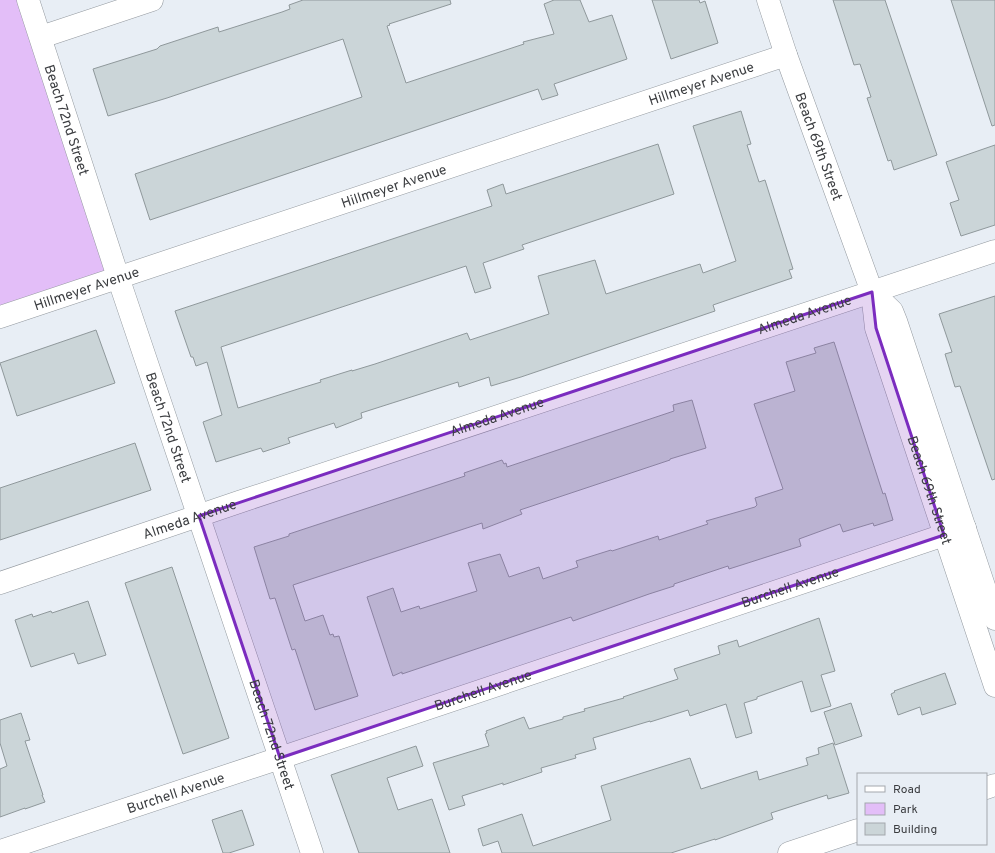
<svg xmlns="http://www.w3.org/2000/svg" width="995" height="853" font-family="Overpass,sans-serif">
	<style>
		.green { fill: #e3bef8 }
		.building { fill: #cbd5d8; stroke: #8f989b }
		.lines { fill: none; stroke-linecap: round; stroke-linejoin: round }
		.street-casing { stroke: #93999f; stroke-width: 23 }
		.street { stroke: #fff; stroke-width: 22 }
		.marked { fill: #7b2cbf; fill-opacity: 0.2; stroke: #7b2cbf; stroke-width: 3; stroke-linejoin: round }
		.labels { text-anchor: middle; stroke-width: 3.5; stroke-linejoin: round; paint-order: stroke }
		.street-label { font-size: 14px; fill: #3b3d40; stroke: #e8eef5 }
	</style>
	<rect width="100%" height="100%" fill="#e8eef5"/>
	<!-- green -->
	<path class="green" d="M0 0H28L118 277 0 317Z"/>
	<!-- building -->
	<path class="building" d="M303 0H450L451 4 389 24 390 25 387 26 406 83 524 44 523 42 554 34 544 4 554 0H580L589 22 612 15 627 59 554 84 558 95 542 100 538 89 150 220 135 174 362 97 343 39 167 98 108 116 93 69 157 49 160 46 218 27 219 32 282 12 290 9 289 5Z
		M652 0H699L700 3 705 1 718 43 671 59Z
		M833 0H885L937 155 894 170 891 160 888 161 867 98 871 97 860 64 854 65Z
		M951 0H995V125L992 126Z
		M741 111 751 144 747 145 759 182 765 180 793 269 789 270 792 278 713 305 715 311 521 377 491 386 489 377 459 387 458 382 361 413 362 418 336 428 334 423 288 438 290 443 263 452 261 448 216 462 203 422 222 415 207 362 196 366 193 357H191L175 311 492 206 487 190 503 184 506 194 658 144 674 194 522 245 524 249 483 263 491 288 475 293 466 266 221 347 238 408 298 389 321 382 320 380 352 370V371L375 364 467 333 470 340 549 314 538 276 595 260 606 294 700 264 703 273 736 261 693 126Z
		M995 145V225L961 236 950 203 959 200 946 162Z
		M995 296V479L992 480 960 386 955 387 945 354 952 352 939 314Z
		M96 330 115 383 17 416 0 363Z
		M834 342 883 494 885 493 893 520 874 526 873 523 843 532 840 524 799 539 801 546 729 569 728 566 674 584V586L649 594 573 621 571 617 402 674V672L393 676 367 597 393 588 401 612 419 606 420 609 477 591 468 563 500 554 509 577 539 567 543 579 578 567 576 561 611 550 612 551 658 536 659 540 708 524 706 521 755 507 757 505 755 498 783 489 754 404 795 391 786 362 816 353 814 348Z
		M692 400 706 448 670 459V460L520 510 522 514 483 529 482 523 293 585 305 621 323 615 330 635 333 634 334 637 339 636 358 696 315 710 295 649 292 650 275 598 270 599 254 547 289 536V534L465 476 464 473 502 460 504 464 506 463 507 467 674 411 673 405Z
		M135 443 151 490 0 540V488Z
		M172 567 229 738 183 754 125 583Z
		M88 601 106 655 78 664 74 653 31 667 15 620 32 614 33 617 51 611 52 613Z
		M819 618 835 671 821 675 831 706 811 712 802 681 757 697V699L744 703 752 733 736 738 726 704 690 716 688 710 650 722V721L593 738 596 749 575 755 576 758 541 768 542 772 503 785V783L462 796 465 805 449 810 433 763 489 746 485 734 487 733 486 731 524 717 529 729 563 719V717L585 711 584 709 624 698 623 697 678 679 674 669 720 654 718 646 737 640 739 647Z
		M945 673 956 704 922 715 920 707 898 715 891 694 895 692 894 691Z
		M851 703 862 736 835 745 824 712Z
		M21 713 30 740 25 741 43 795H42L45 802 25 809V808L0 817V769L7 766 0 743V720Z
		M833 743 849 793 828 799 827 795 771 813 773 819 715 840V839L671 853H502L498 841 483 846 478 829 522 814 533 846 611 820 601 786 690 758 701 789 757 771 759 780 808 765 806 758 819 754 818 748Z
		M416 746 423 766 387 778 398 810 432 799 450 853H359L331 775Z
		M242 810 254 845 229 853H223L212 820Z"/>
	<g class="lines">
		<!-- street casing -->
		<g class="street-casing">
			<g id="street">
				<path id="s1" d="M28 0 118 277 312 853"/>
				<path id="s2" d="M768 0 786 55 872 292 876 328 995 686"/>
				<path d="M41 37 152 0"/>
				<path d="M872 292 892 311 896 321 995 619"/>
				<path id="s3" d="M0 317 786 55"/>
				<path id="s4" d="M0 583 239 502 995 251"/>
				<path d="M986 788 995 785"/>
				<path id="s5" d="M0 851 280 758 965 528"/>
				<path d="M789 853 858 830"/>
			</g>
		</g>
		<!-- street -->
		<use href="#street" class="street"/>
	</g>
	<!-- marked area -->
	<path class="marked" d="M872 292 876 328 944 535 280 758 199 516Z"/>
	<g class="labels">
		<!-- street labels -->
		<g class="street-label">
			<text dy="5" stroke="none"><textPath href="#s3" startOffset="739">Hillmeyer Avenue</textPath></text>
			<text dy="5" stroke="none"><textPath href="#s1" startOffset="126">Beach 72nd Street</textPath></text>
			<text dy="5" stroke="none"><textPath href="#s2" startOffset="155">Beach 69th Street</textPath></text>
			<text dy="5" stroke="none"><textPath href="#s3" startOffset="415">Hillmeyer Avenue</textPath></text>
			<text dy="5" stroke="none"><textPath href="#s3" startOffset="91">Hillmeyer Avenue</textPath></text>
			<text dy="5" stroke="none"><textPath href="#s4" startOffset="848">Almeda Avenue</textPath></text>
			<text dy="5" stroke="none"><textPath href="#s4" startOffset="524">Almeda Avenue</textPath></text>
			<text dy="5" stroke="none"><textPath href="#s1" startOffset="450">Beach 72nd Street</textPath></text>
			<text dy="5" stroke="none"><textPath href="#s2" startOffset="517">Beach 69th Street</textPath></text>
			<text dy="5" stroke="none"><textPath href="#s4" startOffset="200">Almeda Avenue</textPath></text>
			<text dy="5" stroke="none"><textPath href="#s5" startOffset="833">Burchell Avenue</textPath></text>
			<text dy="5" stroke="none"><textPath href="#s5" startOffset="509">Burchell Avenue</textPath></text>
			<text dy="5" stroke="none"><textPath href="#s1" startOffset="774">Beach 72nd Street</textPath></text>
			<text dy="5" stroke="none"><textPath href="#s5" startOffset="185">Burchell Avenue</textPath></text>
		</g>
	</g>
	<!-- legend -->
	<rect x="857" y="773" width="130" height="72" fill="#e8eef5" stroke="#a3a7ad"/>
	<rect x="865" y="786" width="20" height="6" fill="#ffffff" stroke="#a3a7ad"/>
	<text x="893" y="793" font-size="12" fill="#3b3d40">Road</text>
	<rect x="865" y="803" width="20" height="12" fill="#e3bef8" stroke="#a3a7ad"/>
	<text x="893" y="813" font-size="12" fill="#3b3d40">Park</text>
	<rect x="865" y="823" width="20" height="12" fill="#cbd5d8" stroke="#a3a7ad"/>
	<text x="893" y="833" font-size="12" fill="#3b3d40">Building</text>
</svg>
